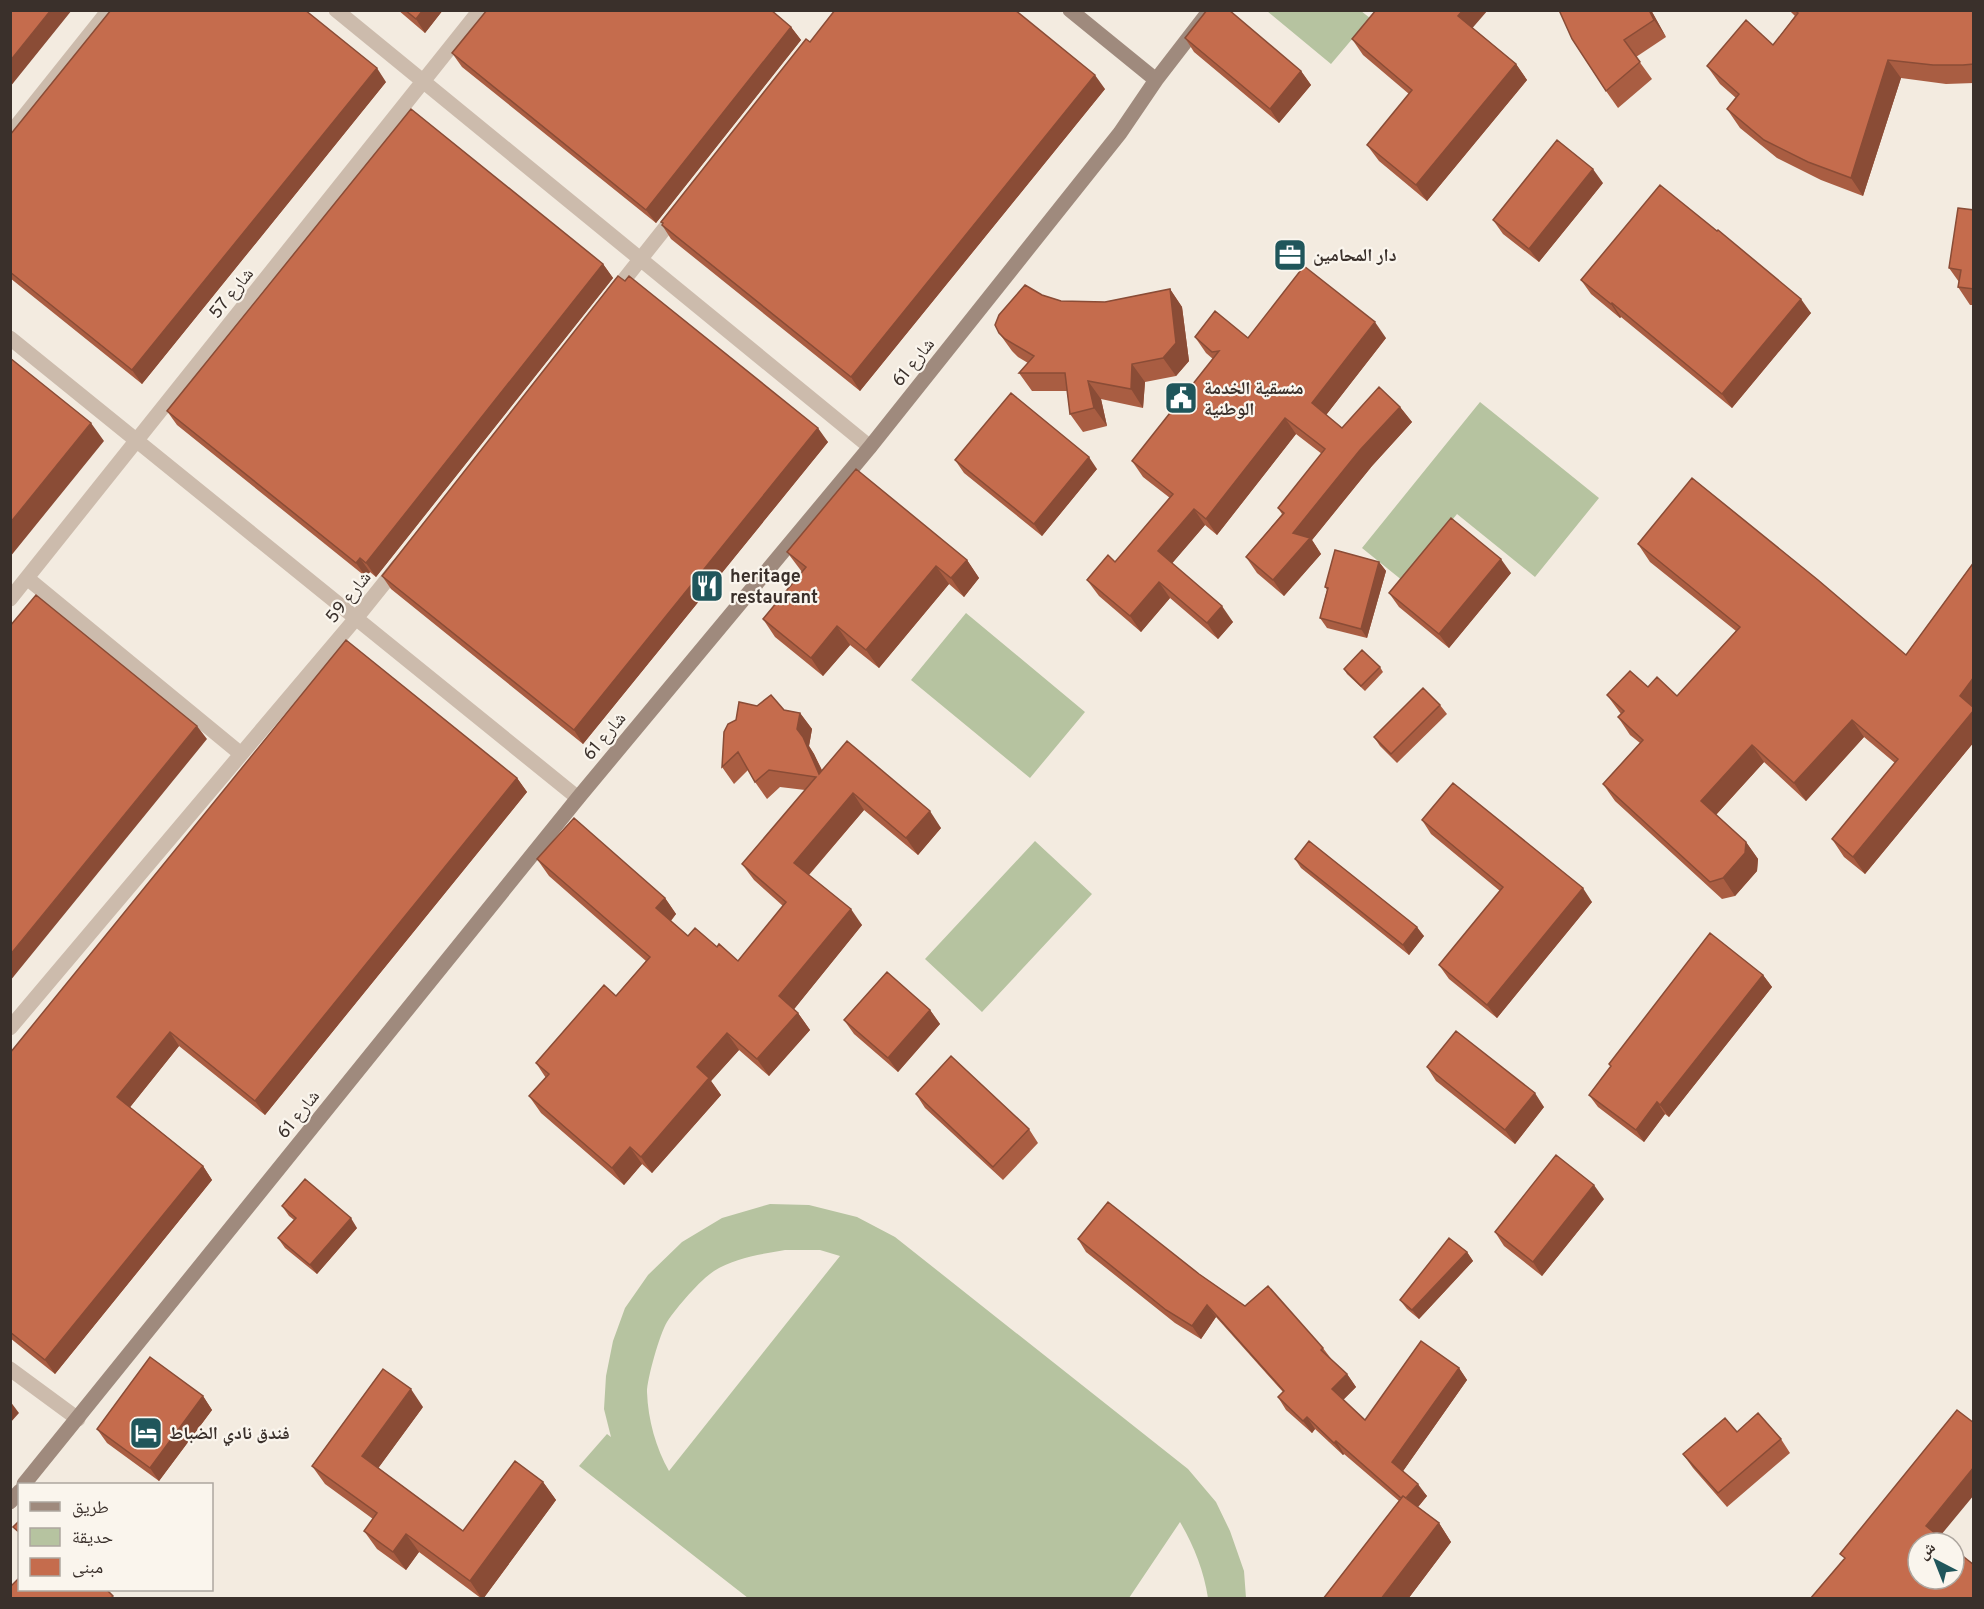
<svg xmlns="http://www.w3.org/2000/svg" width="1984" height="1609" font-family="Overpass,'Noto Naskh Arabic',sans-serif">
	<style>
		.green { fill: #b6c3a0; fill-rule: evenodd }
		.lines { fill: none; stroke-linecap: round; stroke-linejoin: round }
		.street { stroke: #ccbbac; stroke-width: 15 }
		.secondary { stroke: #9f8a7d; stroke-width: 15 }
		.wall { fill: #a95d42 }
		.shaded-wall { fill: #8a4c36 }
		.building { fill: #c56c4d; stroke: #8a4c36; stroke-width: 1.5 }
		.labels { text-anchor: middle; stroke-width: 4.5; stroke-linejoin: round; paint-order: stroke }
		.poi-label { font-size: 18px; font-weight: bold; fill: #3a302b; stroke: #faf5ed; text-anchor: start }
		.street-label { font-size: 18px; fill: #3a302b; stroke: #faf5ed }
	</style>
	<rect width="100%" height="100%" fill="#f3ebe0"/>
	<!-- green -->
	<path class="green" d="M1267 11H1361L1370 18 1331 64Z
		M1480 402 1599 498 1535 577 1457 514 1403 581 1362 548Z
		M966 613 1085 712 1030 778 911 680Z
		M1035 841 1092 894 982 1012 925 959Z
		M770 1204 809 1205 857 1217 895 1237 1188 1469 1216 1502 1230 1531 1244 1571 1246 1598H1208C1204 1571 1194 1546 1180 1522L1129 1598H748L579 1466 607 1434 611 1437 604 1409 606 1376 613 1341 625 1308 648 1275 682 1242 722 1218ZM785 1250H820L840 1256 669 1471C656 1448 648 1420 647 1392 647 1379 660 1333 667 1322 677 1307 700 1280 714 1271 734 1258 762 1254 785 1250Z"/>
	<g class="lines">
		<!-- street -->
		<path class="street" d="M336 10 870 447
			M10 134 109 10
			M612 295 677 213
			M10 338 578 798
			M27 578 241 754
			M10 599 480 10
			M10 1028 357 617 398 566
			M10 1369 78 1419"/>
		<!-- secondary -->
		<path class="secondary" d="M1070 10 1156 80
			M24 1484 578 798 870 447 1120 133 1156 80 1210 10
			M10 1502 20 1491"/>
	</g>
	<!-- wall -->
	<path class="wall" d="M398 10H443L425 33Z
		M1559 10H1651L1666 37 1636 57 1652 79 1618 108 1606 91Z
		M1789 10H1974V83L1946 84 1901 78 1863 196 1821 180 1777 158 1740 128 1727 109 1736 98 1720 84 1707 66 1773 45 1795 16Z
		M791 27 801 40 656 223 462 67 452 53Z
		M1473 28 1516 64 1527 80 1427 201 1379 161 1367 145 1409 94 1363 55 1352 39Z
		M1185 38 1301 71 1311 85 1279 123 1194 52Z
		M810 42 1105 89 860 391 671 239 662 225Z
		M386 82 142 384 10 278V135Z
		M1603 183 1539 262 1503 234 1493 220Z
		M1974 210V305H1970L1958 287 1959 282 1949 268Z
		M1717 231 1811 313 1732 408 1621 317 1620 318 1591 294 1581 280Z
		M603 264 613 278 376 577 370 572 366 577 177 425 167 411Z
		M625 281 828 442 583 744 391 589 382 576Z
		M1170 289 1182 307 1189 361 1176 376 1145 382 1143 408 1101 399 1107 426 1083 432 1070 414 1067 391H1032L1019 373 1028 363 1018 357 1012 351 999 333 1042 295 1061 301 1105 302Z
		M1195 337 1386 338 1326 415 1342 428 1400 407 1412 422 1372 466 1312 540 1321 554 1284 596 1257 573 1246 557 1282 514 1278 508 1322 454 1296 434 1217 535 1205 525 1172 563 1233 622 1218 639 1170 598 1141 632 1099 596 1087 580 1115 562 1170 498 1143 477 1132 461 1213 359 1206 353Z
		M955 460 1097 469 1042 536 964 473Z
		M1638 544 1906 655 1974 562V742L1865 874 1844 857 1832 839 1895 763 1864 737 1806 801 1764 762 1716 815 1746 842 1758 859 1757 871 1735 896 1722 899 1615 801 1603 784 1640 743 1630 735 1618 717 1621 714 1607 695 1648 687 1677 696 1736 631 1650 562Z
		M787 552 967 560 979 578 964 597 949 584 879 668 850 645 823 676 775 637 763 619 802 572Z
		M1379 562 1386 571 1367 638 1327 628 1320 618 1327 590 1325 587Z
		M1511 573 1449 648 1399 607 1389 593Z
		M1380 667 1383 672 1365 691 1347 674 1344 669Z
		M1440 705 1447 714 1397 763 1380 746 1374 737Z
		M784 710 800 713 812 729 809 746 814 754 822 770 941 828 918 855 864 810 809 875 862 925 794 1009 798 1013 810 1030 769 1076 739 1050 711 1081 721 1095 652 1173 642 1164 624 1185 541 1113 529 1096 546 1078 536 1063 616 996 646 961 549 876 537 859 665 898 676 914 671 921 688 936 717 947 738 961 783 906 754 880 742 864 805 790 780 787 767 799 755 782 748 770 734 784 722 767 724 732Z
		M517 778 527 792 265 1115 179 1046 130 1107 203 1166 212 1180 55 1374 10 1338V1053Z
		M1422 820 1592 902 1497 1018 1449 979 1439 965 1500 891 1431 834Z
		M1295 859 1424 936 1409 955 1301 868Z
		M1763 975 1772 987 1669 1117 1665 1114 1644 1142 1598 1107 1589 1095 1611 1067 1609 1064Z
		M930 1010 940 1024 898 1072 854 1034 844 1020Z
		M1427 1067 1544 1107 1515 1144 1436 1081Z
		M916 1094 1029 1129 1038 1143 1003 1180 925 1108Z
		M1604 1199 1542 1276 1504 1246 1495 1232Z
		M282 1206 357 1228 317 1274 285 1248 278 1238 294 1220 289 1216Z
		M1078 1239 1199 1274 1245 1306 1323 1348 1332 1360 1347 1374 1356 1387 1343 1400 1365 1420 1459 1368 1467 1380 1403 1471 1427 1496 1418 1507 1439 1523 1451 1542 1408 1599H1323L1399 1501 1344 1454 1343 1455 1315 1429 1312 1433 1286 1410 1278 1397 1283 1392 1216 1317 1201 1339 1175 1323 1086 1252Z
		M1467 1252 1473 1261 1419 1319 1407 1309 1400 1300Z
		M203 1396 212 1410 159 1481 107 1443 97 1429Z
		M423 1407 378 1468 463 1531 543 1482 556 1500 483 1599H482L419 1552 406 1570 377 1549 364 1531 373 1519 325 1484 312 1466Z
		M1737 1432 1781 1439 1790 1453 1727 1507 1693 1468 1683 1454Z"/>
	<!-- shaded-wall -->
	<path class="shaded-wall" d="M51 10H72L10 87V61Z
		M423 10H443L425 33 416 19Z
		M1463 10H1488L1469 32 1458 16Z
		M1649 10H1651L1666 37 1654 20Z
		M791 27 801 40 656 223 646 210Z
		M1888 60 1901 78 1863 196 1851 178Z
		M1516 64 1527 80 1427 201 1416 185Z
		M377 68 386 82 142 384 132 370Z
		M1301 71 1311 85 1279 123 1270 109Z
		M1095 75 1105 89 860 391 851 377Z
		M1593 169 1603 183 1539 262 1529 249Z
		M603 264 613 278 376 577 366 563Z
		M1170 289 1182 307 1189 361 1176 376 1163 358Z
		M1801 299 1811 313 1732 408 1722 394Z
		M1612 303 1621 317 1620 318 1611 304Z
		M1375 322 1386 338 1323 419 1312 403Z
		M1132 364 1145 382 1143 408 1131 389Z
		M1088 381 1101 399 1107 426 1094 408Z
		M1400 407 1412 422 1372 466 1312 540 1321 554 1284 596 1273 580 1293 533 1360 450Z
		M1285 418 1296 434 1217 535 1206 519Z
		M91 423 104 441 10 557V523Z
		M818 428 828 442 583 744 574 730Z
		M1089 457 1097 469 1042 536 1034 524Z
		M1194 509 1205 525 1169 567 1158 551Z
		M360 558 370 572 366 577 356 563Z
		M1501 559 1511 573 1449 648 1439 634Z
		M967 560 979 578 964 597 951 578Z
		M1379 562 1386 571 1367 638 1361 629Z
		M936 566 949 584 879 668 866 650Z
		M1159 582 1170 598 1141 632 1130 616Z
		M1222 606 1233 622 1218 639 1207 623Z
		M837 626 850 645 823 676 811 658Z
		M1974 677V742L1865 874 1853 857 1960 696Z
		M800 713 812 729 809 746 814 754 831 790 819 774 797 729Z
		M1852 720 1864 737 1806 801 1794 783Z
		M197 726 207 739 10 981V955Z
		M1752 745 1764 762 1713 818 1701 801Z
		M517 778 527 792 265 1115 255 1101Z
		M853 793 864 810 805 879 794 863Z
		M930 811 941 828 918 855 906 838Z
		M1746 842 1758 859 1757 871 1735 896 1723 878Z
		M1583 888 1592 902 1497 1018 1487 1005Z
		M665 898 676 914 667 925 656 908Z
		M851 909 862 925 791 1013 779 996Z
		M1417 927 1424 936 1409 955 1403 945Z
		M1763 975 1772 987 1669 1117 1660 1105Z
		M930 1010 940 1024 898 1072 888 1058Z
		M798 1013 810 1030 769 1076 757 1059Z
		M170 1032 179 1046 127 1111 117 1097Z
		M727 1033 739 1050 711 1081 721 1095 652 1173 641 1157 697 1067Z
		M1535 1093 1544 1107 1515 1144 1505 1130Z
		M1657 1102 1665 1114 1644 1142 1636 1130Z
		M630 1147 642 1164 624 1185 612 1168Z
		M203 1166 212 1180 55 1374 45 1360Z
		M1594 1185 1604 1199 1542 1276 1533 1262Z
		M351 1218 357 1228 317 1274 310 1265Z
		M1467 1252 1473 1261 1419 1319 1412 1310Z
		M1207 1305 1216 1317 1201 1339 1192 1326Z
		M1459 1368 1467 1380 1401 1474 1392 1462Z
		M1347 1374 1356 1387 1341 1402 1332 1389Z
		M411 1389 423 1407 374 1474 362 1456Z
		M203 1396 212 1410 159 1481 150 1468Z
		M10 1401 19 1413 10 1423Z
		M1307 1417 1315 1429 1312 1433 1303 1421Z
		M1336 1441 1344 1454 1343 1455 1334 1443Z
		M1974 1467V1495L1936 1541 1926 1526Z
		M543 1482 556 1500 483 1599H482L470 1581Z
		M1418 1484 1427 1496 1413 1513 1404 1500Z
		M1439 1523 1451 1542 1408 1599H1381Z
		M406 1534 419 1552 406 1570 393 1552Z"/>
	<!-- building -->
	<path class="building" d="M10 10H51L10 61Z
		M111 10H305L377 68 132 370 10 272V135Z
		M405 10H423L416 19Z
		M487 10H771L791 27 646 210 452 53Z
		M835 10H1015L1095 75 851 377 662 225 663 223 661 222 806 39 810 42Z
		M1207 10H1229L1301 71 1270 109 1185 38Z
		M1376 10H1463L1458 16 1516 64 1416 185 1367 145 1412 90 1352 39Z
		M1559 10H1649L1654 20 1624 40 1640 62 1606 91 1572 39Z
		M1795 10H1974V64L1963 65H1933L1888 60 1851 178 1808 162 1764 140 1727 109 1739 94 1707 66 1746 20 1773 45 1798 13Z
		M411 109 603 264 366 563 360 558 356 563 167 411Z
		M1557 140 1593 169 1529 249 1493 220Z
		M1660 185 1717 231 1718 230 1801 299 1722 394 1612 303 1611 304 1581 280Z
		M1958 208 1974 210V289L1958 287 1961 270 1949 268Z
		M1304 266 1375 322 1312 403 1342 428 1379 387 1400 407 1360 450 1293 533 1310 538 1273 580 1246 557 1284 513 1278 508 1325 449 1285 418 1206 519 1194 509 1158 551 1222 606 1207 623 1159 582 1130 616 1087 580 1108 555 1115 562 1173 494 1132 461 1219 351 1212 352 1195 337 1215 311 1248 338Z
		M618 276 625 281 629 276 818 428 574 730 382 576Z
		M1025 285 1042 295 1061 301 1105 302 1170 289 1176 343 1163 358 1132 364 1131 389 1088 381 1094 408 1070 414 1065 373H1019L1034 356 1005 339 999 333 995 325 999 315Z
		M10 358 91 423 10 523Z
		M1011 393 1089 457 1034 524 955 460Z
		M856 469 967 560 951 578 936 566 866 650 837 626 811 658 763 619 806 567 787 552Z
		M1692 478 1818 580 1906 655 1974 562V677L1960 696 1974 708V710L1853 857 1832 839 1898 759 1852 720 1794 783 1752 745 1701 801 1746 842 1745 853 1723 878 1710 882 1603 784 1643 740 1618 717 1624 711 1607 695 1630 671 1648 687 1657 677 1677 696 1740 627 1638 544Z
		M1451 518 1501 559 1439 634 1389 593Z
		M1335 550 1379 562 1361 629 1320 618 1328 588 1325 587Z
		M36 595 197 726 10 955V626Z
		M346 640 517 778 255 1101 170 1032 117 1097 203 1166 45 1360 10 1332V1053Z
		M1362 650 1380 667 1361 686 1344 669Z
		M1423 688 1440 705 1391 754 1374 737Z
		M771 695 784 710 800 713 797 729 803 737 819 774 847 741 930 811 906 838 853 793 794 863 851 909 779 996 798 1013 757 1059 727 1033 697 1067 709 1078 641 1157 630 1147 612 1168 529 1096 549 1074 536 1063 604 985 616 996 650 957 537 859 574 818 665 898 656 908 688 936 695 928 717 947 719 944 738 961 786 902 742 864 816 777 769 770 755 782 738 752 722 767 724 732 728 724 736 720 739 702 757 706Z
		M1453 783 1583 888 1487 1005 1439 965 1503 887 1422 820Z
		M1309 841 1417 927 1403 945 1295 859Z
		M1710 933 1763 975 1660 1105 1657 1102 1636 1130 1589 1095 1611 1066 1609 1064Z
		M887 972 930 1010 888 1058 844 1020Z
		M1456 1031 1535 1093 1505 1130 1427 1067Z
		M951 1056 1029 1129 993 1167 916 1094Z
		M1556 1155 1594 1185 1533 1262 1495 1232Z
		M305 1179 351 1218 310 1265 278 1238 296 1218 282 1206Z
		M1108 1202 1199 1274 1245 1306 1268 1286 1323 1348 1321 1350 1347 1374 1332 1389 1365 1420 1421 1341 1459 1368 1392 1462 1418 1484 1406 1498 1403 1496 1401 1498 1336 1441 1334 1443 1307 1417 1303 1421 1278 1397 1284 1391 1207 1305 1192 1326 1166 1310 1078 1239Z
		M1449 1238 1467 1252 1412 1310 1400 1300Z
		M150 1357 203 1396 150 1468 97 1429Z
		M383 1369 411 1389 362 1456 463 1531 515 1461 543 1482 470 1581 406 1534 393 1552 364 1531 377 1513 312 1466Z
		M1957 1410 1974 1423V1467L1926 1526 1947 1543H1918V1579H1954V1549L1974 1565V1599H1810L1845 1558 1840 1554Z
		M1758 1413 1781 1439 1718 1493 1683 1454 1725 1418 1737 1432Z
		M1403 1496 1439 1523 1381 1599H1323Z
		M20 1520V1533L13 1527Z
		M20 1577V1590H107L113 1596 110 1599H10V1587Z"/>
	<!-- icons -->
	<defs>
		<g id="office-square" transform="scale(1.725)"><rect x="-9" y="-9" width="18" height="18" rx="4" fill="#20565b" stroke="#faf5ed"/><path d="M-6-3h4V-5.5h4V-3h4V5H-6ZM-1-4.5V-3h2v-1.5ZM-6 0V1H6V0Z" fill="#fff"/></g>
		<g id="civic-square" transform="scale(1.725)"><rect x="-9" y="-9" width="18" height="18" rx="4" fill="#20565b" stroke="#faf5ed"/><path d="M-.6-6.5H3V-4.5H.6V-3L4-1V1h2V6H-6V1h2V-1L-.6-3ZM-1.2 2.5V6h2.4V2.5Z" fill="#fff"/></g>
		<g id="restaurant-square" transform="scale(1.725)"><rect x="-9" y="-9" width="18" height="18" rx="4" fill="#20565b" stroke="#faf5ed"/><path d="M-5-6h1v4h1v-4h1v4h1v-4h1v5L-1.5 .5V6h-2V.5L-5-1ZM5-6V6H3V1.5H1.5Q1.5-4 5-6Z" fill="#fff"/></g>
		<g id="hotel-square" transform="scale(1.725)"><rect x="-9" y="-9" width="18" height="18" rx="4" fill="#20565b" stroke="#faf5ed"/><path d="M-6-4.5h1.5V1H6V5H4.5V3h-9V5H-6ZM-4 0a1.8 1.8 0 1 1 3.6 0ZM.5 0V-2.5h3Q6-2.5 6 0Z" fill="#fff"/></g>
	</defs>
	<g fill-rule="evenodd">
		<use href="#office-square" x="1290" y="255"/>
		<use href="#civic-square" x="1181" y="398"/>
		<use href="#restaurant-square" x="707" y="586"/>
		<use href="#hotel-square" x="146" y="1433"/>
	</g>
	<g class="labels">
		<!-- poi labels -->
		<g class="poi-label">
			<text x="1313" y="261">دار المحامين</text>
			<text x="1204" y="394">منسقية الخدمة<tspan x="1204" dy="21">الوطنية</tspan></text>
			<text x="730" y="582">heritage<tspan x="730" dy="21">restaurant</tspan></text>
			<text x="169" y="1439">فندق نادي الضباط</text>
		</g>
		<!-- street labels -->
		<g class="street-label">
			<text transform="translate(231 293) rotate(-51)" y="6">شارع 57</text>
			<text transform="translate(913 362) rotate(-51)" y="6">شارع 61</text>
			<text transform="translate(348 597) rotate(-51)" y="6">شارع 59</text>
			<text transform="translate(604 736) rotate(-50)" y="6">شارع 61</text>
			<text transform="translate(298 1114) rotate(-51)" y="6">شارع 61</text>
		</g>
	</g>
	<!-- border -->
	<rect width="1984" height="1609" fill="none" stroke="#3a302b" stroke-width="24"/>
	<!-- legend -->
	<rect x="18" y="1483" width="195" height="108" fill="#faf5ed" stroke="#ada69f" stroke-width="1.5"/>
	<rect x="30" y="1502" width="30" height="9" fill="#9f8a7d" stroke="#ada69f" stroke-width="1.5"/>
	<text x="72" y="1513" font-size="18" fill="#3a302b">طريق</text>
	<rect x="30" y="1528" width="30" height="18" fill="#b6c3a0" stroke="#ada69f" stroke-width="1.5"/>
	<text x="72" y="1543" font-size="18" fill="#3a302b">حديقة</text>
	<rect x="30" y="1558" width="30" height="18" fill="#c56c4d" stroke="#ada69f" stroke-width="1.5"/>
	<text x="72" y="1573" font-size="18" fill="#3a302b">مبنى</text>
	<!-- north arrow -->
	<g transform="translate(1936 1561) rotate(318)"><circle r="28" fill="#faf5ed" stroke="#ada69f" stroke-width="1.5"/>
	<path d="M0-4.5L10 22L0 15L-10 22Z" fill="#20565b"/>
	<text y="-9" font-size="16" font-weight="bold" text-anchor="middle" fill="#3a302b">ش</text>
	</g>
</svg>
